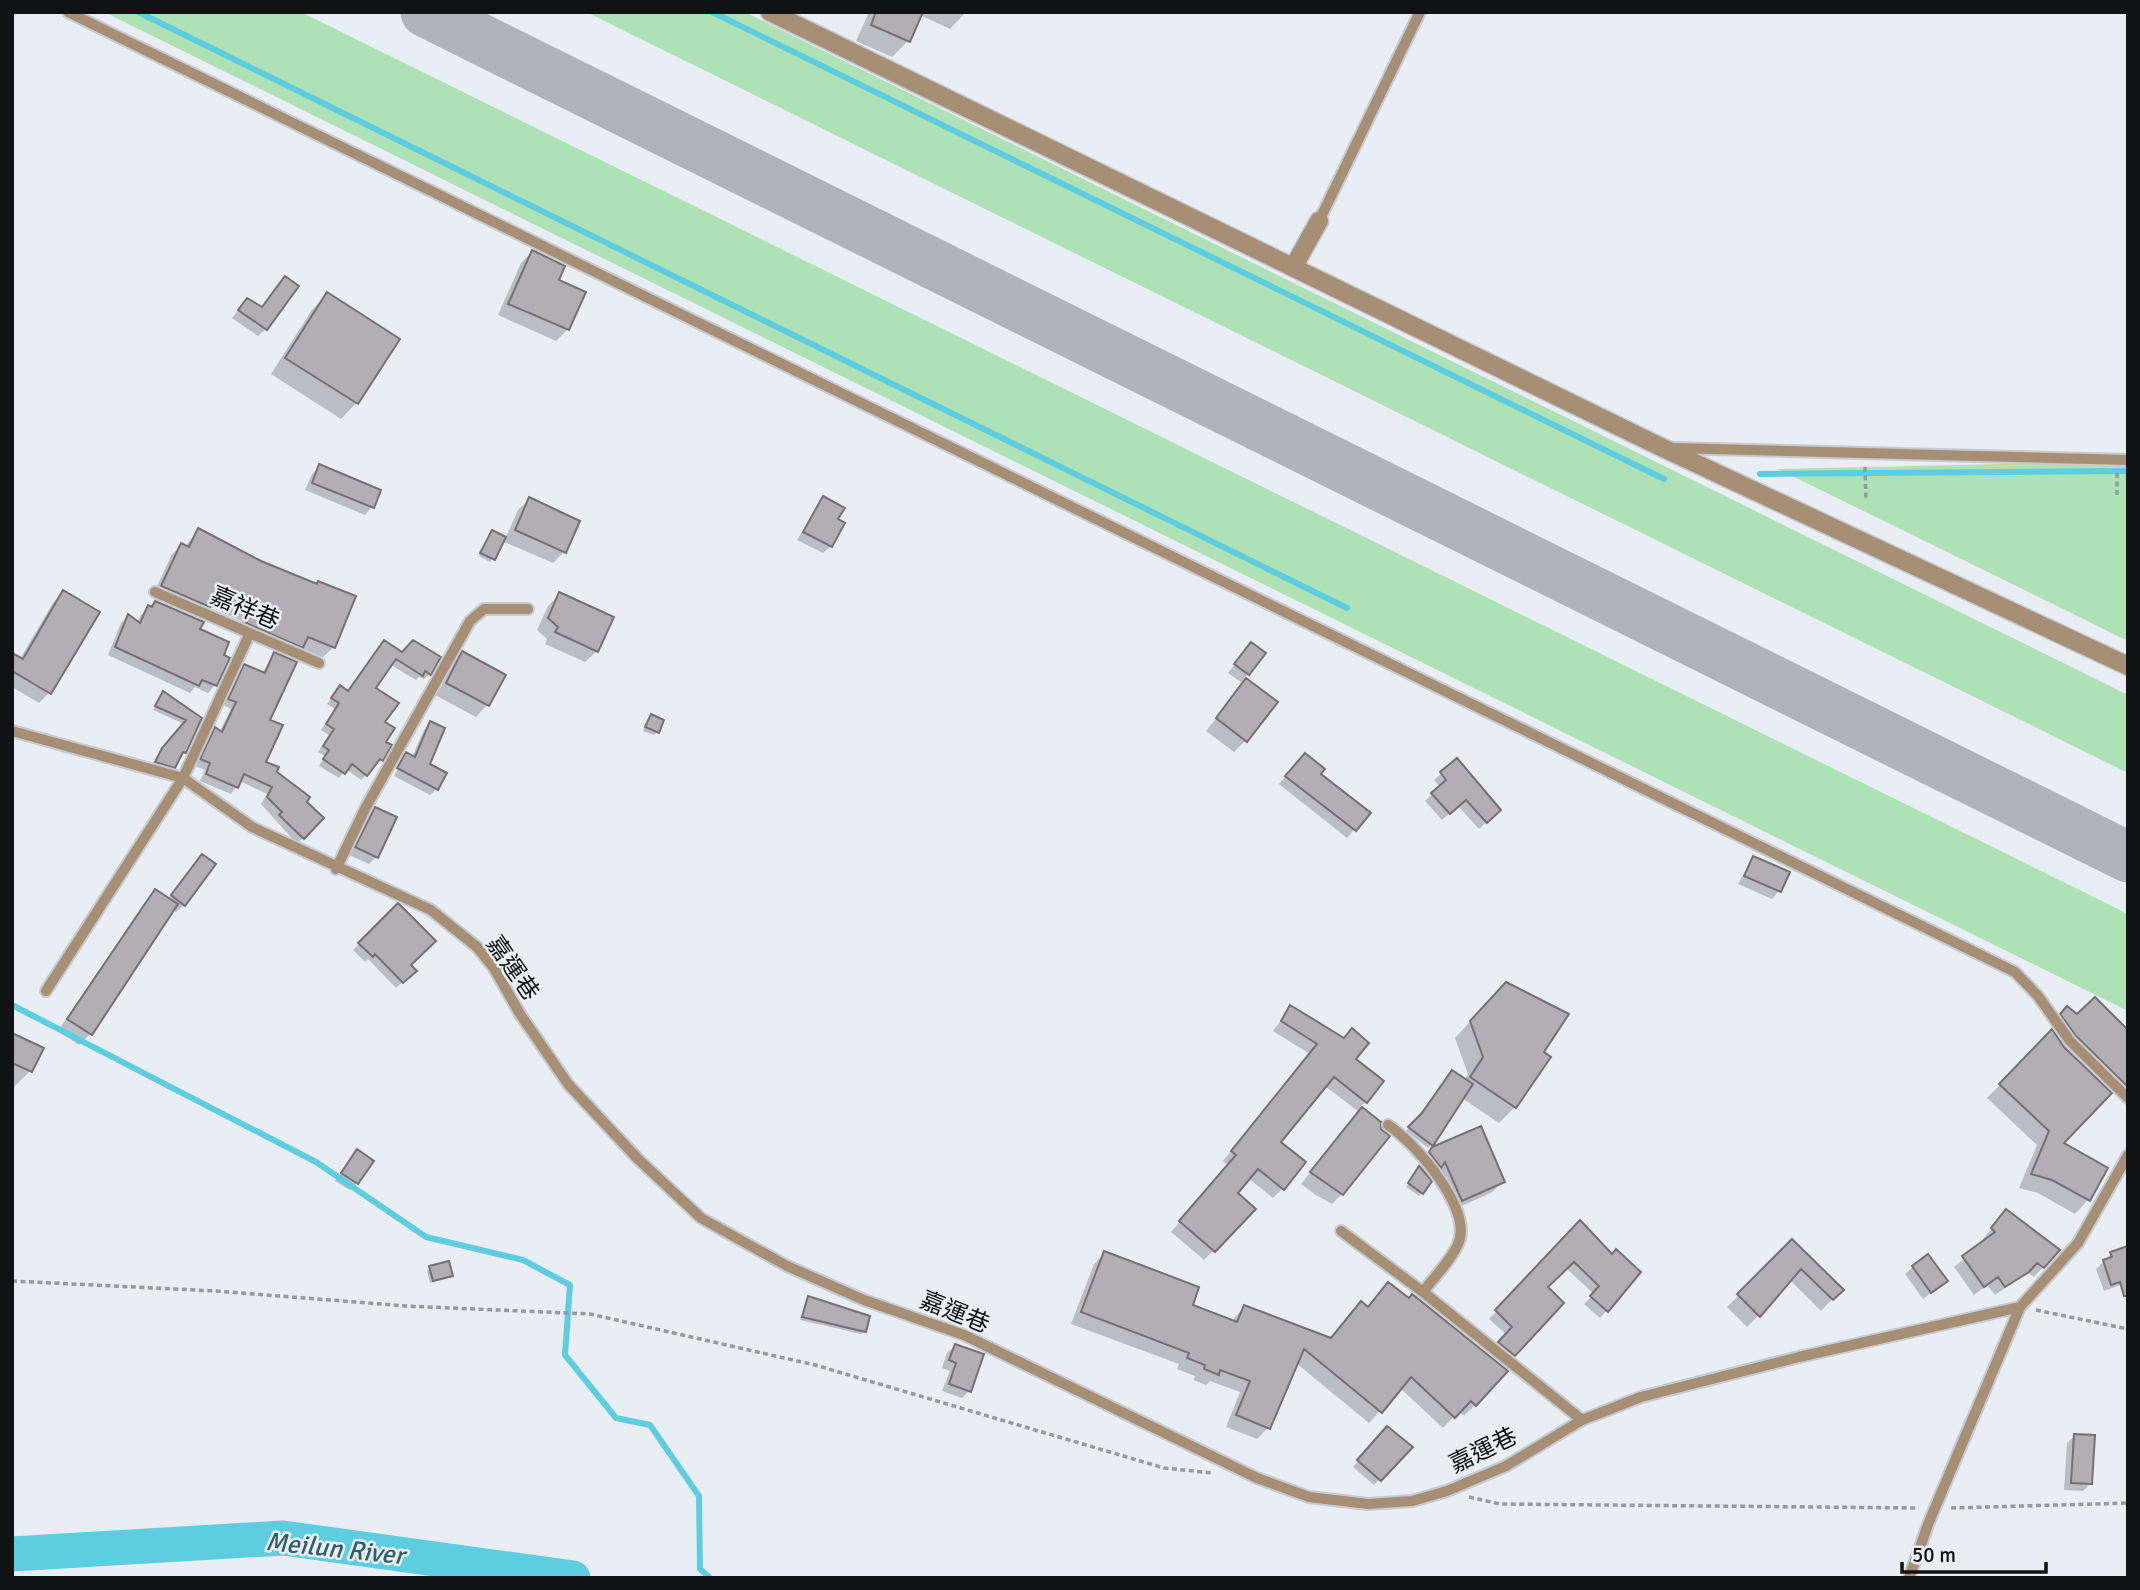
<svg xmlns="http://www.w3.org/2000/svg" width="2140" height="1590" font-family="Signika,'Noto Sans TC',sans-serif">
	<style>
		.green { fill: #afe1b6 }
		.shadow { fill: #0003 }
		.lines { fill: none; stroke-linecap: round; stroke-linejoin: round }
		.stream { stroke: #5ecddf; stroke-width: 6 }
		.river { stroke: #5ecddf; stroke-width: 35 }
		.taxiway { stroke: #b0b3b8; stroke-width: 51 }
		.building { fill: #b3aeb3; stroke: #757075; stroke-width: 2 }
		.service-casing { stroke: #c6cad0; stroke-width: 14 }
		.minor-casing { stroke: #c6cad0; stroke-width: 21 }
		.tertiary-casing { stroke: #c6cad0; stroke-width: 21 }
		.path { stroke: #96999e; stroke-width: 3.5; stroke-dasharray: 5 3.5; stroke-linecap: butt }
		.service { stroke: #a68f75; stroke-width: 10 }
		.minor { stroke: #a68f75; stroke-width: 18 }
		.tertiary { stroke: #a68f75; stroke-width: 18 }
		.labels { text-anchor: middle; stroke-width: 5; stroke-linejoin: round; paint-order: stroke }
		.street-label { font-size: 24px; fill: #101214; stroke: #e9edf4 }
		.water-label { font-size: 26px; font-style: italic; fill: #2f5f66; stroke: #e9edf4 }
	</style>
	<rect width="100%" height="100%" fill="#e9edf4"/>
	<!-- green -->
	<path class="green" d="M104 12H301L2128 914V1011Z
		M586 12H745L2128 695V773Z
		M2128 461V641L1778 469Z"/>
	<!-- shadow -->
	<path class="shadow" d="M869 12H966L950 29 920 15 908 41 892 57 856 41Z
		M532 252 568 329 556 341 498 315 521 263Z
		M328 294 398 339 356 403 341 419 271 374 312 310Z
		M247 300 266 329 258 336 232 318Z
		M320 467 372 507 365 515 305 490 312 474Z
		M823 498 836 520 831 546 823 553 797 540Z
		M530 499 564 552 553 563 502 541 490 562 479 556 492 532 505 539 518 510Z
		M198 530 260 562 334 647 323 657 300 648 291 657 236 633 241 621 209 606 198 617 152 597 171 556 181 545 185 547Z
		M63 593 98 613 49 693 39 703 12 687V655L20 659 53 603Z
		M560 594 597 651 585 662 545 644 547 639 537 630 548 606Z
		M155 603 227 659 215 685 208 693 195 687 190 693 108 655 121 623 128 616 137 623 141 615Z
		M384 642 430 674 424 679 419 677 416 680 391 665 374 689 383 722V742L389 745 381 760 361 780 346 769 339 778 319 766 325 756 318 752 329 735 321 730 335 709 327 704 335 693 347 692Z
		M1244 652 1248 674 1241 682 1228 673Z
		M462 653 487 705 476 717 435 695 451 665Z
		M274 654 264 763 322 818 297 844 261 804 267 794 240 781 231 794 200 781 205 770 195 766 209 736 215 730 219 733 231 709 223 705 238 673 245 666 262 673Z
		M1247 681 1246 740 1234 752 1206 731Z
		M163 693 200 719 185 752 170 770 153 765 159 753 184 724 153 710Z
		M651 716 657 732 654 735 643 731Z
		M430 723 428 765 437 789 430 795 394 776 404 759H401L406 754 412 757 424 730Z
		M1457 760 1499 810 1479 829 1458 806 1442 820 1425 801 1440 787 1434 780Z
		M1298 762 1319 774 1368 813 1347 838 1279 784Z
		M375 809 376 857 369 864 349 855 368 817Z
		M1753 858 1787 873 1779 891 1772 899 1738 884Z
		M195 864 184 905 176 912 172 909 90 1034 79 1045 58 1031 145 902 156 891 168 899Z
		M398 906 409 965 414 971 396 988 368 959 365 962 353 950Z
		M1490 1000 1541 1053 1515 1107 1499 1123 1462 1098 1428 1148 1406 1131 1449 1076 1464 1081 1468 1074 1455 1038Z
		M1291 1007 1353 1060 1366 1102 1360 1107 1379 1122 1342 1194 1332 1204 1316 1195 1301 1184 1359 1112 1325 1086 1279 1142 1282 1189 1273 1198 1248 1178 1235 1193 1254 1209 1204 1260 1171 1232 1228 1165 1223 1161 1310 1054 1273 1031Z
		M2067 1009 2077 1017 2123 1028 2128 1025V1083L2118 1091 2054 1022Z
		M12 1035 41 1049 30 1071 14 1087Z
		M2039 1045 2061 1144 2106 1169 2088 1200 2075 1214 2038 1193 2019 1188 2037 1145 1987 1098Z
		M1433 1148 1503 1182 1491 1193 1450 1211 1433 1173 1419 1196 1406 1187 1420 1167 1421 1160Z
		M357 1152V1183L350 1190 335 1181Z
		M2006 1211 2043 1267 2034 1277 2027 1272 1995 1295 1987 1285 1974 1295 1954 1267 1986 1241 1983 1239Z
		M1580 1223 1612 1256 1639 1272 1600 1318 1584 1304 1594 1294 1566 1268 1546 1287 1562 1303 1507 1362 1493 1350 1507 1335 1489 1319Z
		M1792 1241 1841 1290 1821 1311 1789 1279 1779 1289 1782 1292 1747 1327 1727 1307Z
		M1105 1253 1190 1306 1232 1321 1244 1307 1330 1339 1361 1303 1367 1309 1377 1296 1475 1405 1464 1416 1459 1411 1443 1428 1400 1388 1369 1423 1296 1363 1268 1428 1257 1439 1226 1427 1240 1392 1210 1381 1206 1385 1194 1380 1195 1376 1177 1369 1179 1364 1071 1324 1094 1264Z
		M2111 1254 2126 1283 2104 1291 2096 1269Z
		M430 1267 451 1275 430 1283 427 1271Z
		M1913 1267 1946 1281 1923 1299 1905 1274Z
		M808 1298 865 1331 861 1334 800 1320Z
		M955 1346 969 1391 962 1398 942 1391 950 1371 942 1368 947 1353Z
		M1381 1434 1410 1448 1374 1485 1353 1467Z
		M2075 1436 2091 1483 2083 1491 2064 1490 2067 1443Z"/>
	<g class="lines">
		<!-- stream -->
		<path class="stream" d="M138 12 1347 608
			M712 12 1664 479
			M1760 474 2128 471
			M12 1005 316 1162 426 1237 523 1260 570 1285 565 1355 616 1418 650 1425 699 1496 700 1569 710 1578"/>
		<!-- river -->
		<path class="river" d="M12 1554 283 1538 573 1578"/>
		<!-- taxiway -->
		<path class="taxiway" d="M426 12 2128 857"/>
	</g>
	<!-- building -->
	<path class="building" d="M876 12H923L910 42 871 25Z
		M532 250 565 266 559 280 586 292 569 330 508 304Z
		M285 276 299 286 267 330 238 310 247 298 262 307Z
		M327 292 400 339 358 404 285 358Z
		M319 464 381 490 374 508 312 483Z
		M823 496 845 508 838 519 845 523 832 547 803 532Z
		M529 497 580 521 566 553 515 530Z
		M198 528 261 561 317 584 318 581 356 596 335 648 308 637 303 648 246 623 251 611 216 594 210 607 161 586 181 543 189 547Z
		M492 530 506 537 495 560 480 553Z
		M63 590 100 612 51 694 12 671V653L23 659Z
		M559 592 614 617 598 652 555 632 558 627 548 618Z
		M155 601 204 622 200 629 229 642 224 655 230 658 217 686 202 680 199 686 115 647 128 614 140 623 148 605 152 607Z
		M384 640 402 652 413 640 441 657 431 675 425 671 423 676 396 659 376 688 399 703 385 722 395 728 386 742 392 745 383 761 380 759 367 776 352 764 345 774 323 759 329 750 323 746 334 729 326 724 339 703 331 698 340 685 348 691Z
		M1251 642 1266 653 1249 675 1234 664Z
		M462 651 506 675 489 706 446 683Z
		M274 652 297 662 270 720 283 725 266 762 279 767 277 772 310 797 307 802 324 818 304 839 279 815 282 812 267 797 272 787 244 774 238 788 206 774 210 763 200 759 215 727 222 732 236 702 228 699 244 664 265 673Z
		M1246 678 1278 702 1247 742 1216 718Z
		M163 691 202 718 186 753 183 752 175 768 155 762 162 748 186 720 155 706Z
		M651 714 664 720 659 733 645 727Z
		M430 721 445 728 430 764 447 773 438 790 397 768 406 752 415 757Z
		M1305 753 1325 769 1321 774 1371 813 1356 831 1285 776Z
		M1457 758 1501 810 1487 823 1466 800 1450 814 1431 793 1446 780 1440 772Z
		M375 807 397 817 378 858 355 847Z
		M202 854 216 864 185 906 171 895Z
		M1753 856 1790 872 1781 892 1744 876Z
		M155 889 178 904 92 1035 67 1019Z
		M398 903 436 941 411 965 417 971 403 983 375 954 373 957 358 943Z
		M1506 982 1569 1014 1544 1052 1551 1057 1516 1108 1470 1077 1483 1057 1470 1021Z
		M2095 997 2128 1030V1087L2076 1036 2060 1014 2067 1006 2077 1014Z
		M1290 1005 1344 1038 1352 1028 1369 1043 1356 1059 1384 1081 1367 1103 1334 1077 1281 1142 1306 1162 1284 1190 1258 1169 1238 1193 1256 1209 1215 1252 1179 1221 1236 1155 1231 1151 1317 1044 1281 1021Z
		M2052 1029 2064 1047 2112 1093 2064 1143 2108 1168 2090 1201 2052 1180 2031 1174 2049 1131 1999 1084Z
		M12 1033 44 1048 32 1072 12 1063Z
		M1452 1070 1473 1084 1433 1146 1408 1127 1422 1113Z
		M1362 1107 1381 1122V1129L1390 1136 1343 1195 1310 1172Z
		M1481 1126 1505 1182 1462 1201 1445 1162 1441 1168 1429 1152 1432 1147Z
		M357 1149 374 1161 358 1184 341 1173Z
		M1419 1166 1432 1181 1423 1194 1408 1183Z
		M2006 1209 2060 1250 2044 1268 2037 1263 2029 1272 2005 1287 1998 1277 1984 1287 1962 1256 1995 1232 1991 1228Z
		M1580 1220 1612 1254 1616 1249 1641 1272 1608 1312 1590 1296 1599 1286 1574 1262 1548 1287 1564 1303 1515 1356 1498 1342 1512 1327 1495 1310Z
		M1792 1239 1844 1290 1833 1300 1801 1269 1760 1317 1737 1294Z
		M2128 1246V1296H2124L2120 1282 2111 1285 2103 1260 2112 1257 2110 1252Z
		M1104 1251 1199 1287 1193 1305 1237 1322 1244 1305 1331 1338 1361 1301 1368 1307 1388 1282 1409 1298 1412 1294 1508 1371 1476 1406 1471 1401 1455 1418 1411 1377 1382 1413 1304 1349 1270 1429 1236 1415 1250 1381 1220 1370 1219 1375 1204 1369 1205 1365 1187 1358 1189 1353 1081 1312Z
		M1928 1254 1948 1281 1931 1293 1912 1266Z
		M449 1261 453 1276 433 1281 429 1266Z
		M808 1296 870 1316 866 1332 802 1317Z
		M955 1344 984 1354 971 1392 949 1384 956 1363 949 1360Z
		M1387 1426 1413 1447 1381 1481 1357 1460Z
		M2074 1434 2095 1435 2092 1484 2071 1483Z"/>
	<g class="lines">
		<!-- service casing -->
		<g class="service-casing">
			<path id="service" d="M68 12 2015 972 2038 996 2070 1041 2128 1098
				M1319 221 1420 12
				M1672 448 2128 460
				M155 592 319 663
				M12 731 183 778 252 827 431 910 477 947 494 968 520 1014 568 1084 637 1158 701 1218 787 1266 864 1300 964 1335 1257 1478 1309 1497 1368 1504 1412 1501 1447 1491 1506 1466 1582 1420 1641 1397 1799 1357 2020 1307
				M336 869 366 807 470 621 484 609H528
				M46 991 183 778 250 633
				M1388 1125C1414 1142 1474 1209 1458 1244 1451 1261 1434 1277 1423 1292
				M1341 1231 1423 1292 1582 1420
				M1909 1578 1929 1522 2020 1307 2078 1243 2128 1155"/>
		</g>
		<!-- minor casing -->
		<g class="minor-casing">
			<path id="minor" d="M1294 266 1319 221"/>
		</g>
		<!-- tertiary casing -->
		<g class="tertiary-casing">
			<path id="tertiary" d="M770 12 1663 448 2128 666"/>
		</g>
		<!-- path -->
		<path class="path" d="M1865 467 1866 500
			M2117 473V498
			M12 1281 216 1291 406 1306 590 1314 815 1365 1164 1468 1213 1473
			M2036 1310 2128 1329
			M1469 1497 1500 1504 1919 1508
			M1951 1508 2128 1503"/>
		<!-- service -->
		<use href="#service" class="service"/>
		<!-- minor -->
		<use href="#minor" class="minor"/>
		<!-- tertiary -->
		<use href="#tertiary" class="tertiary"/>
	</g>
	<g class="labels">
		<!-- street labels -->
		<g class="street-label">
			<text transform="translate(245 608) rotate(23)" y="8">嘉祥巷</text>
			<text transform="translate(513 968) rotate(55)" y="8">嘉運巷</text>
			<text transform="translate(955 1312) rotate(22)" y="8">嘉運巷</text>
			<text transform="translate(1483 1450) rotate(-26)" y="8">嘉運巷</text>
		</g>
		<!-- water labels -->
		<g class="water-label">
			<text transform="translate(335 1548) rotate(6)" y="9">Meilun River</text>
		</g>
	</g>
	<!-- border -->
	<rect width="2140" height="1590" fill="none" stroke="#101214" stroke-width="28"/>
	<!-- scale -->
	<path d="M1902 1562v10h144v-10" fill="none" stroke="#101214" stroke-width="3.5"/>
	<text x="1912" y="1562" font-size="21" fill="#101214" stroke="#e9edf4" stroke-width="5" paint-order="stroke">50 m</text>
</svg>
